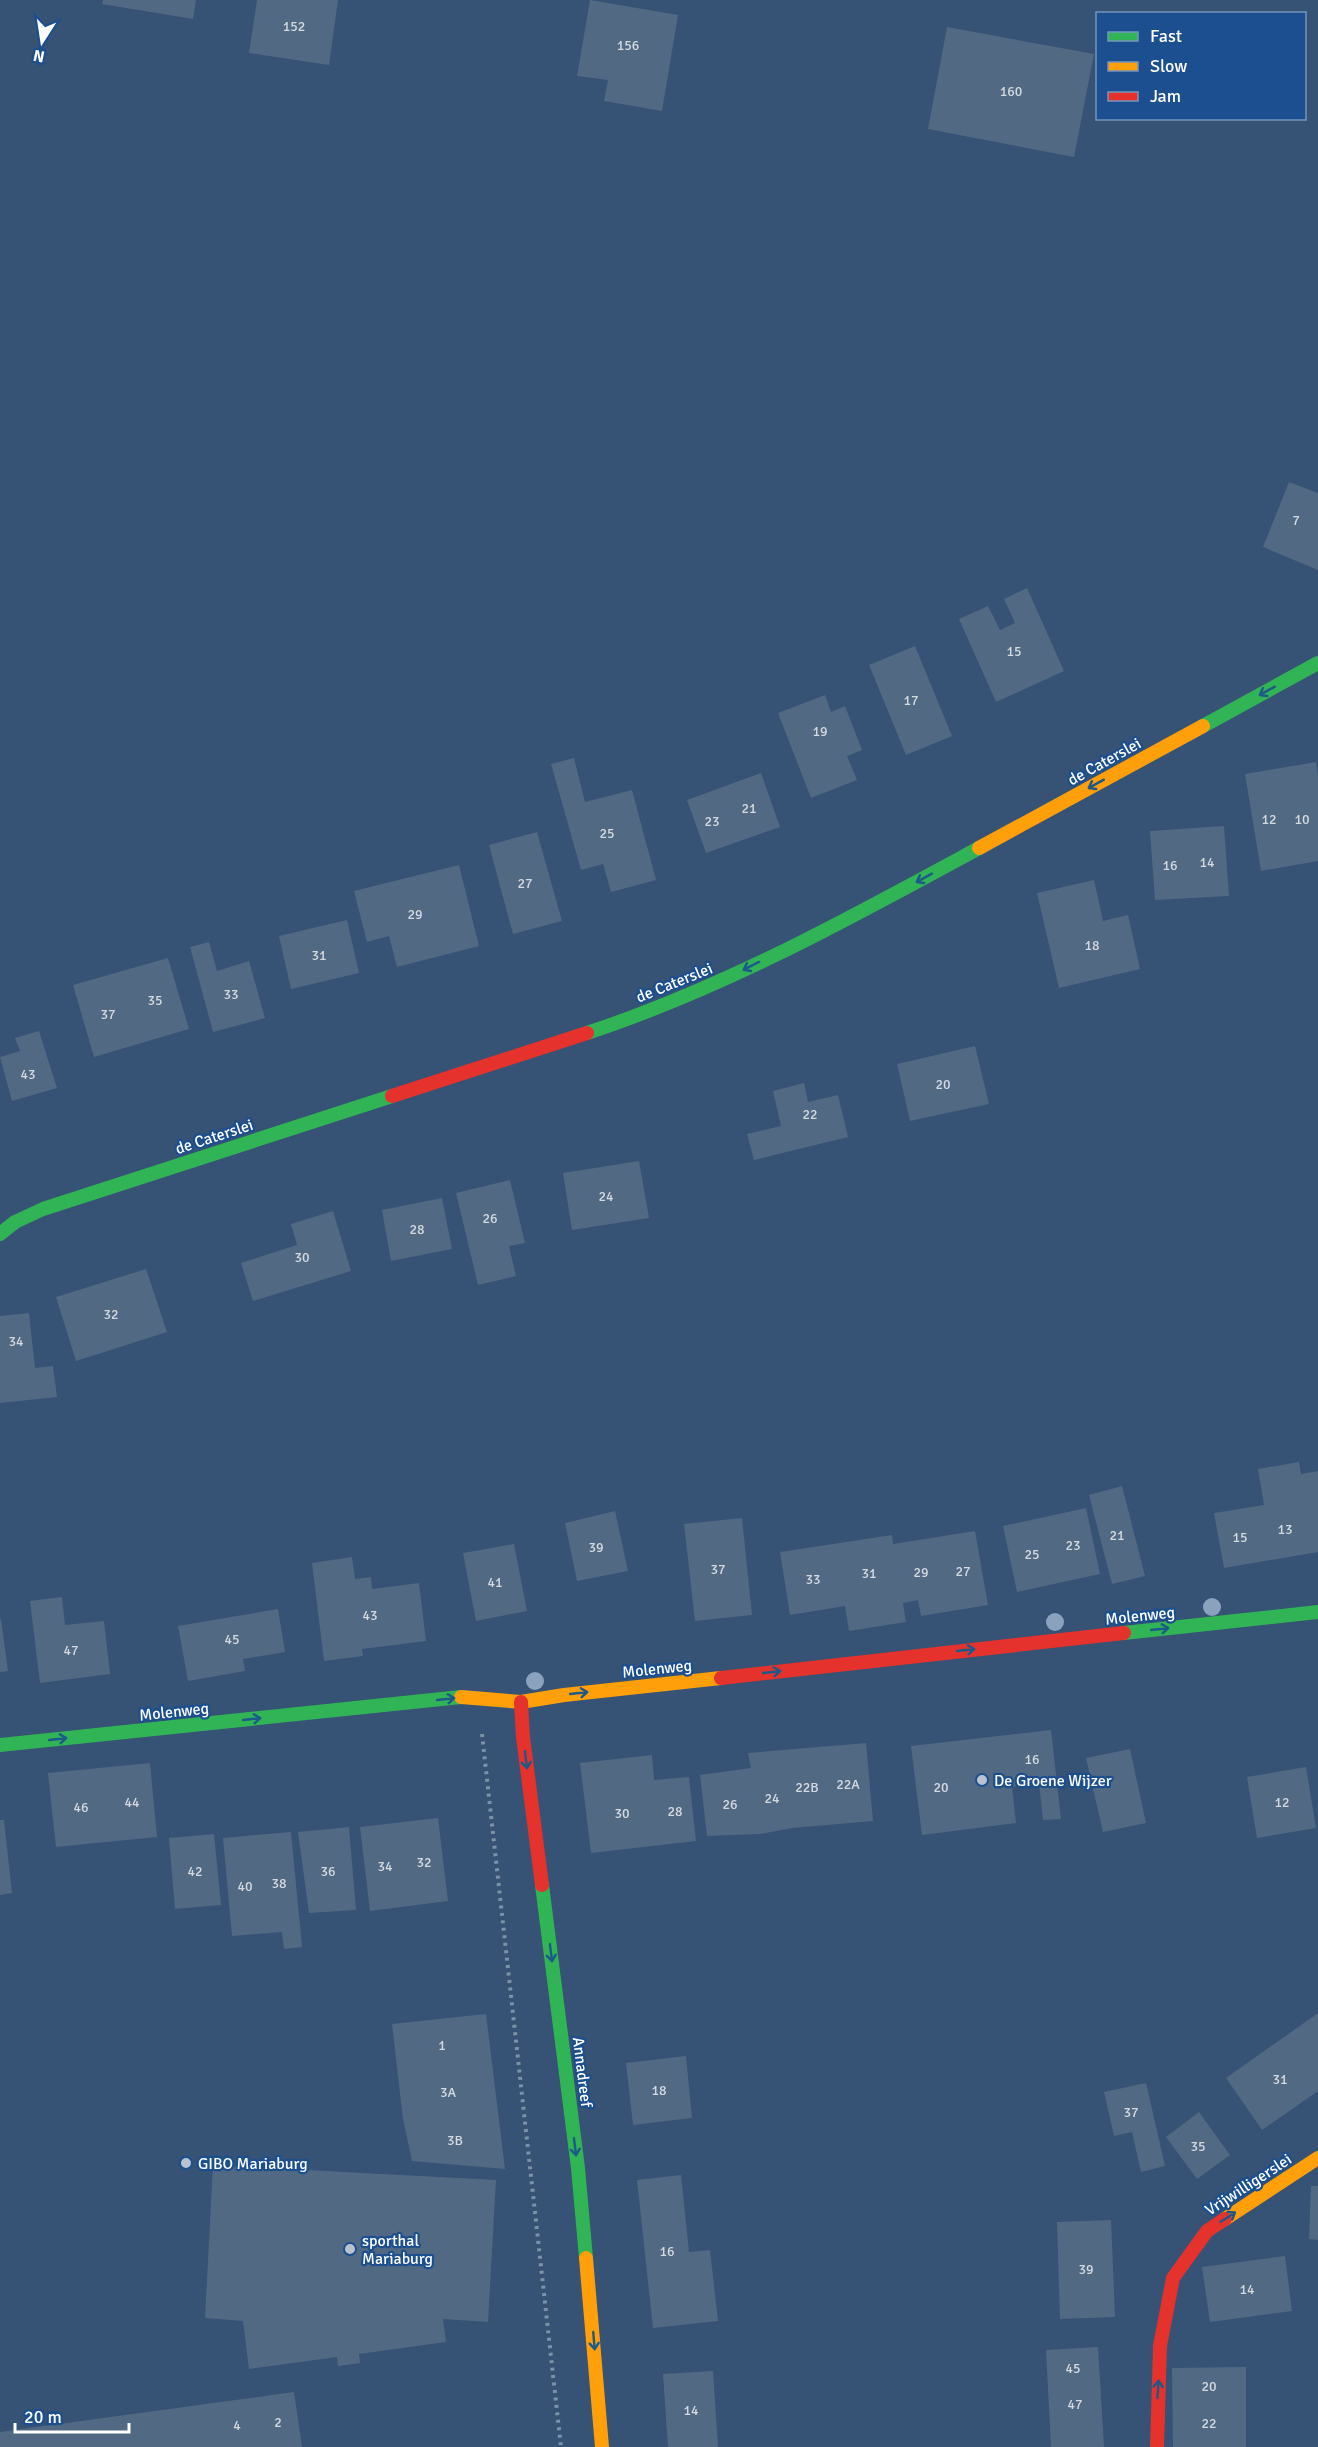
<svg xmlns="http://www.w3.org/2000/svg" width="1318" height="2447" font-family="Signika,sans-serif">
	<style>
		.building { fill: #526984 }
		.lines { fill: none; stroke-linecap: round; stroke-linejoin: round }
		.path { stroke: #7d92a8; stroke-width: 4; stroke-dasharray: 3 4.5; stroke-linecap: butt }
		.fast { stroke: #30b455; stroke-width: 14 }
		.slow { stroke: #ff9f0a; stroke-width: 14 }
		.jam { stroke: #e5322d; stroke-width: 14 }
		.tree { fill: #8aa2be }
		.oneway { stroke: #1d5989 }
		.poi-dot { fill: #b9c2ce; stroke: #1b4f8f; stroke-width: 2 }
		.labels { text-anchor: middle; stroke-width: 4.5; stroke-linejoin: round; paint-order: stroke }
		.number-label { font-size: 14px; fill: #d4dae0 }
		.street-label { font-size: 16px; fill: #fff; stroke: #1b4f8f }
		.poi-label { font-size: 16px; fill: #fff; stroke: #1b4f8f; text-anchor: start }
	</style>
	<rect width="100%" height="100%" fill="#365274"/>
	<!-- building -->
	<path class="building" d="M103 0H196L193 19 102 4Z
		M257 0H338L329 65 249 53Z
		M590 0 678 15 662 111 604 101 608 80 577 76Z
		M947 27 1094 54 1074 157 928 129Z
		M1289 482 1318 493V570L1263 547Z
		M1027 588 1064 671 996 702 959 619 988 606 1000 630 1015 623 1004 599Z
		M915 646 952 736 906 755 869 665Z
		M825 695 831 712 845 706 862 750 847 756 857 780 811 798 778 713Z
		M574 758 585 802 632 790 656 880 611 892 603 864 581 870 551 764Z
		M1316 762 1318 777V861L1261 871 1245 774Z
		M761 773 780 827 706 853 687 800Z
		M1224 826 1229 896 1155 900 1150 831Z
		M537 832 562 921 513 934 489 845Z
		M459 865 479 946 397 967 389 936 367 942 354 891Z
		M1094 880 1103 921 1128 915 1140 969 1059 988 1037 893Z
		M347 920 359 973 291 989 279 936Z
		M209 942 217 971 249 961 265 1018 213 1032 190 947Z
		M168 958 189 1029 94 1057 73 985Z
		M39 1031 57 1088 12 1101 0 1057 20 1051 15 1038Z
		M975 1046 989 1104 910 1121 897 1064Z
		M804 1083 808 1102 838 1095 848 1137 754 1160 747 1134 781 1126 773 1091Z
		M639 1161 649 1218 572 1230 563 1173Z
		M510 1180 525 1243 509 1246 516 1276 478 1285 456 1193Z
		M442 1198 452 1249 391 1261 382 1210Z
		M333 1211 351 1271 253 1301 241 1263 297 1245 291 1224Z
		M146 1269 167 1332 76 1361 56 1297Z
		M29 1313 35 1368 53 1366 57 1397 0 1403V1316Z
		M1299 1462 1301 1474 1318 1471V1552L1224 1568 1214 1513 1264 1505 1258 1469Z
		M1122 1486 1145 1576 1112 1584 1089 1495Z
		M1086 1508 1100 1574 1017 1592 1003 1526Z
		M615 1511 628 1571 577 1581 565 1523Z
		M742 1518 752 1615 695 1621 684 1524Z
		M975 1531 988 1605 921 1616 918 1600 903 1603 906 1622 849 1631 845 1606 790 1615 780 1552 892 1535 893 1544Z
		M514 1544 527 1611 476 1621 463 1553Z
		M352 1557 355 1579 371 1577 372 1589 419 1583 426 1641 362 1649 363 1656 324 1661 312 1563Z
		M62 1597 65 1625 104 1621 110 1674 40 1683 30 1601Z
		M278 1609 285 1652 243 1659 245 1671 188 1681 178 1626Z
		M1 1619 8 1671 0 1672V1620Z
		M1051 1730 1061 1819 1043 1820 1039 1783 1012 1787 1016 1823 922 1835 911 1746Z
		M866 1743 873 1821 792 1828 760 1834 707 1836 700 1775 751 1768 748 1753Z
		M1130 1749 1146 1823 1103 1832 1086 1758Z
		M652 1755 654 1780 689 1777 696 1841 591 1853 580 1763Z
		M150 1763 157 1837 56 1847 48 1773Z
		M1306 1767 1316 1828 1257 1838 1247 1777Z
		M438 1818 448 1901 370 1911 360 1827Z
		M0 1820H4L12 1893 0 1895Z
		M349 1827 356 1910 309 1913 298 1832Z
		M291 1832 302 1947 284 1949 282 1932 232 1936 223 1838Z
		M214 1834 221 1905 175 1909 169 1838Z
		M1318 2013V2091L1262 2130 1226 2078Z
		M486 2014 505 2169 412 2161 403 2119 392 2024Z
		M686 2056 692 2118 633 2125 626 2063Z
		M1146 2083 1165 2166 1141 2172 1132 2132 1114 2136 1104 2092Z
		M1199 2112 1230 2155 1197 2179 1166 2137Z
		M213 2165 496 2180 488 2322 443 2319 446 2342 359 2354 360 2363 338 2366 337 2357 249 2369 243 2321 205 2318Z
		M681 2175 689 2252 710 2250 718 2321 653 2328 637 2180Z
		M1311 2186H1318V2240L1309 2239Z
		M1111 2220 1115 2317 1060 2319 1057 2222Z
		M1285 2256 1292 2311 1210 2322 1202 2267Z
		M1098 2347 1104 2447H1051L1046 2350Z
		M1246 2367V2447H1173L1172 2368Z
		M713 2371 718 2447H668L663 2374Z
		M294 2392 302 2447H0V2432Z"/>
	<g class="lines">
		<!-- path -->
		<path class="path" d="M482 1734 561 2447"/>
		<!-- fast -->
		<path class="fast" d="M1203 726 1318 663
			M587 1033C724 988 852 917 979 848
			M0 1234 15 1222 43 1209 392 1096
			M1124 1633 1318 1612
			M0 1745 461 1697
			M542 1885 578 2168 586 2258"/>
		<!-- slow -->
		<path class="slow" d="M979 848 1203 726
			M461 1697 521 1702 564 1695 721 1678
			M1225 2219 1318 2158
			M586 2258 602 2447"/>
		<!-- jam -->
		<path class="jam" d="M392 1096 587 1033
			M721 1678 1124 1633
			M521 1702 523 1737 542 1885
			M1157 2447 1160 2346 1173 2278 1207 2231 1225 2219"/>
	</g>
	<!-- trees -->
	<g class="tree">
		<circle cx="1212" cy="1607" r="9"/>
		<circle cx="1055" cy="1622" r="9"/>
		<circle cx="535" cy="1681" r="9"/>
	</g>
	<!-- one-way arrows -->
	<defs><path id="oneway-shaft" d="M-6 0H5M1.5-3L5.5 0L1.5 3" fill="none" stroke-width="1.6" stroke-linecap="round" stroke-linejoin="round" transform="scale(1.5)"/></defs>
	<g class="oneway">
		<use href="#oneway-shaft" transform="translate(1267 691) rotate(151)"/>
		<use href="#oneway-shaft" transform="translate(1096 784) rotate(151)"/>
		<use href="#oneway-shaft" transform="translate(924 878) rotate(151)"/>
		<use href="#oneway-shaft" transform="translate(751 966) rotate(153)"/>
		<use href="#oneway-shaft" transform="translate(1160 1629) rotate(-6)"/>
		<use href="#oneway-shaft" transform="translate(966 1650) rotate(-6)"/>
		<use href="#oneway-shaft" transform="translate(772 1672) rotate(-6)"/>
		<use href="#oneway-shaft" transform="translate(579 1693) rotate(-6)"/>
		<use href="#oneway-shaft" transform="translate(446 1699) rotate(-6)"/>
		<use href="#oneway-shaft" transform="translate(252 1719) rotate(-6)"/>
		<use href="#oneway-shaft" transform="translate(58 1739) rotate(-6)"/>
		<use href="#oneway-shaft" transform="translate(526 1760) rotate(83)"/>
		<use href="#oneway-shaft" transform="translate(551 1953) rotate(83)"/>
		<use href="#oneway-shaft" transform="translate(575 2147) rotate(83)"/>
		<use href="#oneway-shaft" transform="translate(1228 2217) rotate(-33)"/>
		<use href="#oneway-shaft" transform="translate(594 2341) rotate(85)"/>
		<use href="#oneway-shaft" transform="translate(1158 2389) rotate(-87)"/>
	</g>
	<!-- markers -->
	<g class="poi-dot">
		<circle cx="982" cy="1780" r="6"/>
		<circle cx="186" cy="2163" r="6"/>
		<circle cx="350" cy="2249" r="6"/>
	</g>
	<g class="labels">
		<!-- number labels -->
		<g class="number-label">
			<text x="294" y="31">152</text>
			<text x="628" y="50">156</text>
			<text x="1011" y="96">160</text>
			<text x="1296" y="525">7</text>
			<text x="1014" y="656">15</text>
			<text x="911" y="705">17</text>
			<text x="820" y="736">19</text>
			<text x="749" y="813">21</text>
			<text x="1269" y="824">12</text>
			<text x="1302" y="824">10</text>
			<text x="712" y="826">23</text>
			<text x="607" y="838">25</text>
			<text x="1207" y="867">14</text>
			<text x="1170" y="870">16</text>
			<text x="525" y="888">27</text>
			<text x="415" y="919">29</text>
			<text x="1092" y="950">18</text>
			<text x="319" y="960">31</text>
			<text x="231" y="999">33</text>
			<text x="155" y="1005">35</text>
			<text x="108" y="1019">37</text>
			<text x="28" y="1079">43</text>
			<text x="943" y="1089">20</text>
			<text x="810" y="1119">22</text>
			<text x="606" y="1201">24</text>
			<text x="490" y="1223">26</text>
			<text x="417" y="1234">28</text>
			<text x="302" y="1262">30</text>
			<text x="111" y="1319">32</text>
			<text x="16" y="1346">34</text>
			<text x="1285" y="1534">13</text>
			<text x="1117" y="1540">21</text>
			<text x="1240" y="1542">15</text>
			<text x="1073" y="1550">23</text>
			<text x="596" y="1552">39</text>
			<text x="1032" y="1559">25</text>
			<text x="718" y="1574">37</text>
			<text x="963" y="1576">27</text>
			<text x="921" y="1577">29</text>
			<text x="869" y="1578">31</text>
			<text x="813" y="1584">33</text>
			<text x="495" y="1587">41</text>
			<text x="370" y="1620">43</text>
			<text x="232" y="1644">45</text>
			<text x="71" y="1655">47</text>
			<text x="1032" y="1764">16</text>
			<text x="848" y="1789">22A</text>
			<text x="807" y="1792">22B</text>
			<text x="941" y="1792">20</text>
			<text x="772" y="1803">24</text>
			<text x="132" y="1807">44</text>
			<text x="1282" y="1807">12</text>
			<text x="730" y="1809">26</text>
			<text x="81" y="1812">46</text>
			<text x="675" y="1816">28</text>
			<text x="622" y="1818">30</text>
			<text x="424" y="1867">32</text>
			<text x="385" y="1871">34</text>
			<text x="195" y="1876">42</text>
			<text x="328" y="1876">36</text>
			<text x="279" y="1888">38</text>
			<text x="245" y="1891">40</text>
			<text x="442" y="2050">1</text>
			<text x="1280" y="2084">31</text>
			<text x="659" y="2095">18</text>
			<text x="448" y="2097">3A</text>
			<text x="1131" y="2117">37</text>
			<text x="455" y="2145">3B</text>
			<text x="1198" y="2151">35</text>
			<text x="667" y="2256">16</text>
			<text x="1086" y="2274">39</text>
			<text x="1247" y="2294">14</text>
			<text x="1073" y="2373">45</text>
			<text x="1209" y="2391">20</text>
			<text x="1075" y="2409">47</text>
			<text x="691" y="2415">14</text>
			<text x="278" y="2427">2</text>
			<text x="1209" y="2428">22</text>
			<text x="237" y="2430">4</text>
		</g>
		<!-- street labels -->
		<g class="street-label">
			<text transform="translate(1104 761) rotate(-29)" y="6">de Caterslei</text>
			<text transform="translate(674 982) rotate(-22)" y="6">de Caterslei</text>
			<text transform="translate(214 1136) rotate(-18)" y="6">de Caterslei</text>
			<text transform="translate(1140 1615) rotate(-6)" y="6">Molenweg</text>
			<text transform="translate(657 1668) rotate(-6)" y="6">Molenweg</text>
			<text transform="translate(174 1711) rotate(-6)" y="6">Molenweg</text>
			<text transform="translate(583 2072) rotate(83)" y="6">Annadreef</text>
			<text transform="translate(1248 2184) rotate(-33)" y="6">Vrijwilligerslei</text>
		</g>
		<!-- poi labels -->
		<g class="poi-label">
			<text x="994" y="1786">De Groene Wijzer</text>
			<text x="198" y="2169">GIBO Mariaburg</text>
			<text x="362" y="2246">sporthal<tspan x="362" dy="18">Mariaburg</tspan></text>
		</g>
	</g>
	<!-- legend -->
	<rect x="1096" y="12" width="210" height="108" fill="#1b4f8f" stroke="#7695bc" stroke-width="1.5"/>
	<rect x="1108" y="32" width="30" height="9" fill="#30b455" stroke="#7695bc" stroke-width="1.5"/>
	<text x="1150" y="42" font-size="18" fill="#ffffff">Fast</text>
	<rect x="1108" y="62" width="30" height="9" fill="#ff9f0a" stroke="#7695bc" stroke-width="1.5"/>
	<text x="1150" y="72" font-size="18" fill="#ffffff">Slow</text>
	<rect x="1108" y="92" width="30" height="9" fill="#e5322d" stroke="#7695bc" stroke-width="1.5"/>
	<text x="1150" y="102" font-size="18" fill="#ffffff">Jam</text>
	<!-- north arrow -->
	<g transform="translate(42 42) rotate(192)" stroke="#1b4f8f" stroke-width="4.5" paint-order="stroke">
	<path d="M0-4.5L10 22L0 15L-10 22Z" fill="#ffffff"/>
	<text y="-9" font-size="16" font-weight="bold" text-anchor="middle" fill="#ffffff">N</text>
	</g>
	<!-- scale -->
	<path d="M15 2423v9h114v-9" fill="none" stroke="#ffffff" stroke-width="3"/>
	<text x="24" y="2423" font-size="18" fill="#ffffff" stroke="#1b4f8f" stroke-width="4.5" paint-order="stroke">20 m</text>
</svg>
